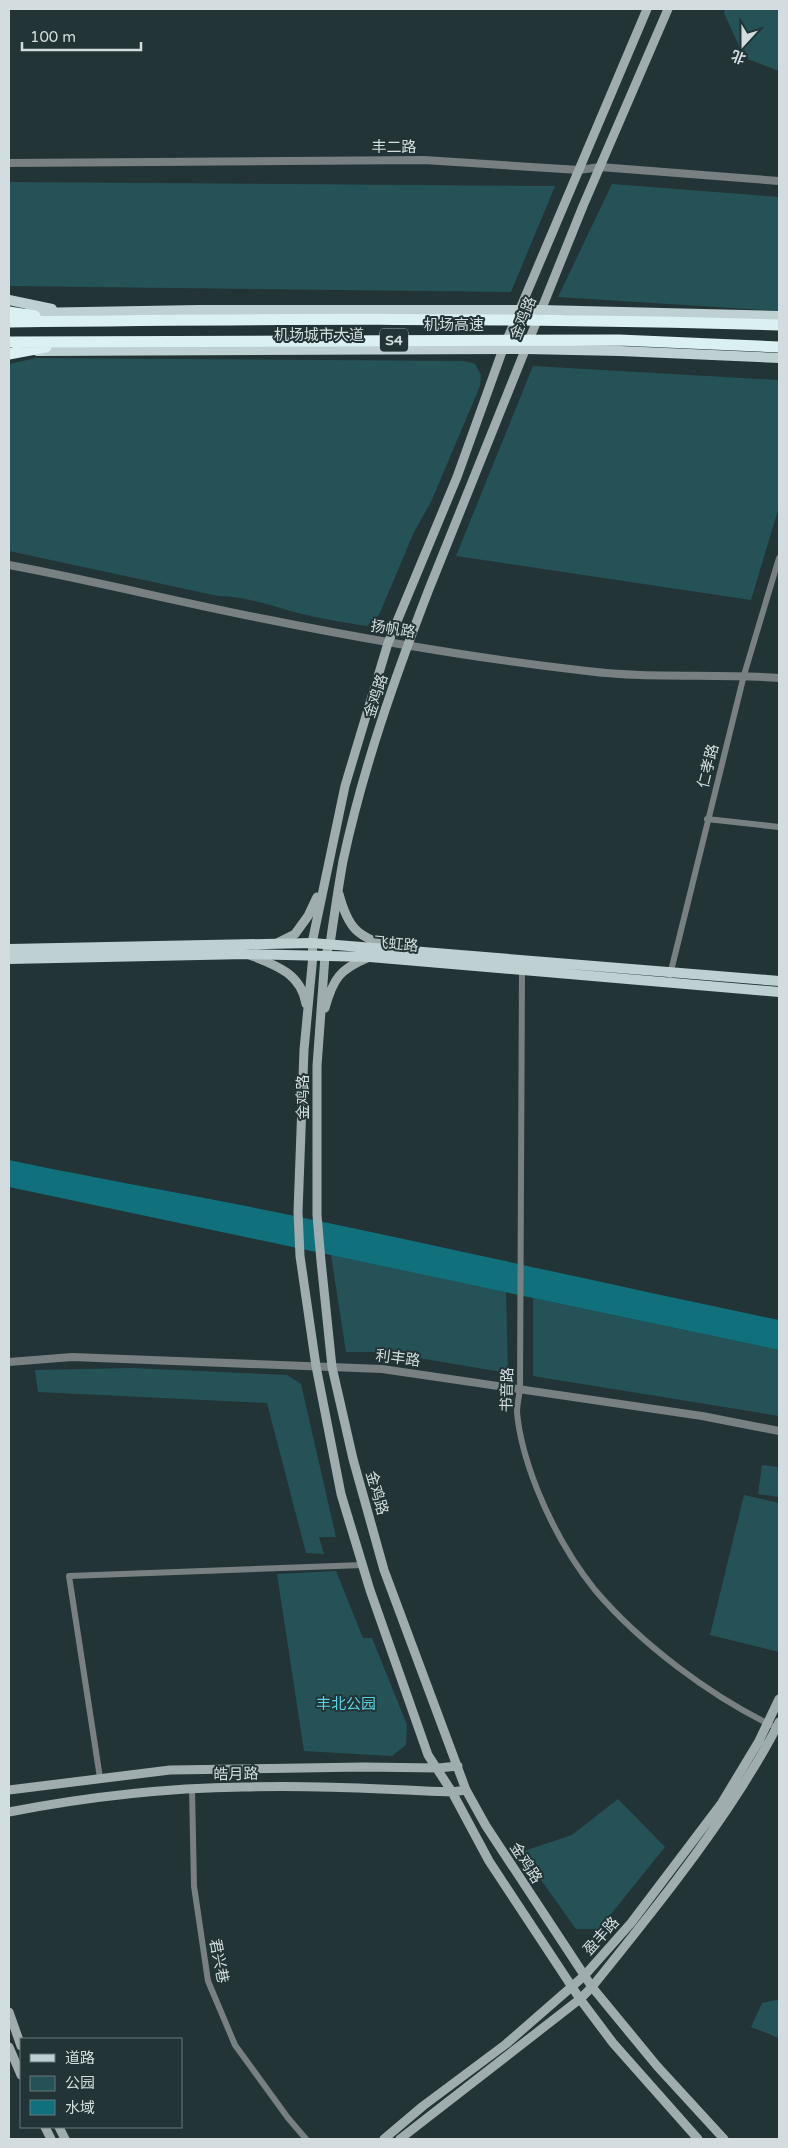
<svg xmlns="http://www.w3.org/2000/svg" width="788" height="2148" font-family="'Varela Round','Noto Sans SC',sans-serif">
	<style>
		.green { fill: #255257 }
		.water { fill: #10717c }
		.lines { fill: none; stroke-linecap: round; stroke-linejoin: round }
		.minor { stroke: #788081; stroke-width: 6 }
		.tertiary { stroke: #788081; stroke-width: 8 }
		.secondary { stroke: #a0adaf; stroke-width: 9 }
		.primary { stroke: #bed0d2; stroke-width: 10 }
		.motorway-bridge { stroke: #dbf0f3; stroke-width: 11 }
		.labels { text-anchor: middle; stroke-width: 4; stroke-linejoin: round; paint-order: stroke }
		.shield { fill: #233436; stroke: #9eaaac; stroke-width: 1 }
		.shield-label { font-size: 14px; font-weight: bold; fill: #d3dddf }
		.street-label { font-size: 15px; fill: #d3dddf; stroke: #233436 }
		.park-label { font-size: 15px; fill: #55d4e4; stroke: #233436 }
	</style>
	<rect width="100%" height="100%" fill="#233436"/>
	<!-- green -->
	<path class="green" d="M725 9H779V71L748 59 740 48 724 13Z
		M9 182 555 186 511 292 9 286Z
		M612 184 779 197V311L558 297Z
		M36 358 464 361 475 364 481 375 480 386 431 502 414 532 379 615 367 626C345 623 323 619 302 614 273 607 248 596 218 596L9 551V364Z
		M533 366 779 380V507L751 600 456 556Z
		M331 1255 506 1292 508 1373 383 1352H346Z
		M533 1298 779 1350V1416L533 1376Z
		M132 1368 287 1375 301 1384 336 1537H319L324 1554 306 1553 267 1403 38 1392 35 1370Z
		M762 1465 779 1467V1497L758 1494Z
		M744 1495 779 1503V1652L710 1635Z
		M336 1571 363 1638H372L407 1725 406 1745 392 1756 304 1751 277 1574Z
		M618 1799 665 1847 599 1929H576L521 1852 572 1835Z
		M776 2000 779 2001V2038L751 2027 762 2003Z"/>
	<!-- water -->
	<path class="water" d="M9 1160C107 1181 206 1197 304 1218 463 1251 620 1287 779 1320V1350L9 1187Z"/>
	<g class="lines">
		<!-- minor -->
		<path class="minor" d="M707 819 779 827
			M522 970 520 1389C519 1396 517 1405 517 1412 519 1436 528 1466 537 1489 551 1524 571 1560 595 1590 640 1643 709 1695 771 1725
			M670 975 744 675 779 558
			M100 1778 69 1576 363 1565
			M192 1789 194 1886 208 1981 235 2045 288 2118 306 2139"/>
		<!-- tertiary -->
		<path class="tertiary" d="M9 163 424 160 579 170 600 167 779 181
			M9 565C96 581 182 603 270 620 375 641 481 659 587 671 651 679 716 673 779 678
			M9 1362 72 1357 382 1369 702 1416 779 1431"/>
		<!-- secondary -->
		<path class="secondary" d="M647 9 503 349 457 477 388 643 345 786 312 943 313 955 304 1050 298 1212 300 1256 316 1366 341 1494 370 1590 428 1755 452 1792 489 1861 580 1999 613 2043 698 2139
			M668 9 583 206 429 589C395 677 363 768 343 861 338 889 334 917 330 944L325 956 317 1066V1215L321 1261 332 1367 353 1459 384 1570 466 1790 486 1826 592 1987 657 2066 724 2139
			M339 894C348 928 357 937 391 947
			M277 943 295 934 308 916 317 897
			M250 955C275 965 301 973 306 1004
			M325 1008C333 979 340 969 367 958
			M9 1790 170 1770 364 1767 438 1768 458 1766
			M9 1812C86 1797 164 1788 243 1787 313 1785 382 1789 452 1792L466 1790
			M9 2012 21 2046
			M9 2047 21 2075
			M45 2127 51 2139
			M59 2127 65 2139
			M384 2139 423 2106 506 2044 584 1976 631 1923 721 1804 759 1741 779 1699
			M400 2139 580 1999 592 1987C644 1922 698 1856 743 1785 756 1764 769 1744 779 1722"/>
		<!-- primary -->
		<path class="primary" d="M9 300 52 309
			M28 313 199 310H541L779 316
			M37 351 526 349 620 351 779 358
			M9 949 312 943 779 981
			M9 959 247 954 370 957 779 992"/>
		<!-- motorway-bridge -->
		<path class="motorway-bridge" d="M9 312 35 316
			M9 322C266 319 522 317 779 325
			M9 342 619 340 779 347
			M9 354 46 347"/>
	</g>
	<g class="labels">
		<!-- shield labels -->
		<rect class="shield" x="380" y="328.5" width="28" height="23" rx="4"/>
		<g class="shield-label">
			<text x="394" y="345">S4</text>
		</g>
		<!-- street labels -->
		<g class="street-label">
			<text x="394" y="152">丰二路</text>
			<text transform="translate(523 318) rotate(-68)" y="5">金鸡路</text>
			<text x="454" y="330">机场高速</text>
			<text x="319" y="340">机场城市大道</text>
			<text transform="translate(393 629) rotate(9)" y="5">扬帆路</text>
			<text transform="translate(376 696) rotate(-72)" y="5">金鸡路</text>
			<text transform="translate(708 766) rotate(-76)" y="5">仁孝路</text>
			<text transform="translate(396 944) rotate(5)" y="5">飞虹路</text>
			<text transform="translate(303 1097) rotate(-90)" y="5">金鸡路</text>
			<text transform="translate(398 1358) rotate(7)" y="5">利丰路</text>
			<text transform="translate(507 1390) rotate(-89)" y="5">书音路</text>
			<text transform="translate(377 1493) rotate(74)" y="5">金鸡路</text>
			<text transform="translate(236 1774) rotate(-1)" y="5">皓月路</text>
			<text transform="translate(526 1863) rotate(57)" y="5">金鸡路</text>
			<text transform="translate(601 1936) rotate(-48)" y="5">盈丰路</text>
			<text transform="translate(219 1961) rotate(79)" y="5">君兴巷</text>
		</g>
		<!-- park labels -->
		<g class="park-label">
			<text x="346" y="1709">丰北公园</text>
		</g>
	</g>
	<!-- border -->
	<rect width="788" height="2148" fill="none" stroke="#d3dddf" stroke-width="20"/>
	<!-- legend -->
	<rect x="20" y="2038" width="162" height="90" fill="#233436" stroke="#69787a"/>
	<rect x="30" y="2054" width="25" height="8" fill="#bed0d2" stroke="#69787a"/>
	<text x="65" y="2063" font-size="15" fill="#d3dddf">道路</text>
	<rect x="30" y="2076" width="25" height="15" fill="#255257" stroke="#69787a"/>
	<text x="65" y="2088" font-size="15" fill="#d3dddf">公园</text>
	<rect x="30" y="2100" width="25" height="15" fill="#10717c" stroke="#69787a"/>
	<text x="65" y="2113" font-size="15" fill="#d3dddf">水域</text>
	<!-- north arrow -->
	<g transform="translate(743 45) rotate(201)" stroke="#233436" stroke-width="4" paint-order="stroke">
	<path d="M0-4L9 19L0 12L-9 19Z" fill="#d3dddf"/>
	<text y="-8" font-size="14" font-weight="bold" text-anchor="middle" fill="#d3dddf">北</text>
	</g>
	<!-- scale -->
	<path d="M22 42v8h119v-8" fill="none" stroke="#d3dddf" stroke-width="2.5"/>
	<text x="30" y="42" font-size="15" fill="#d3dddf" stroke="#233436" stroke-width="4" paint-order="stroke">100 m</text>
</svg>
